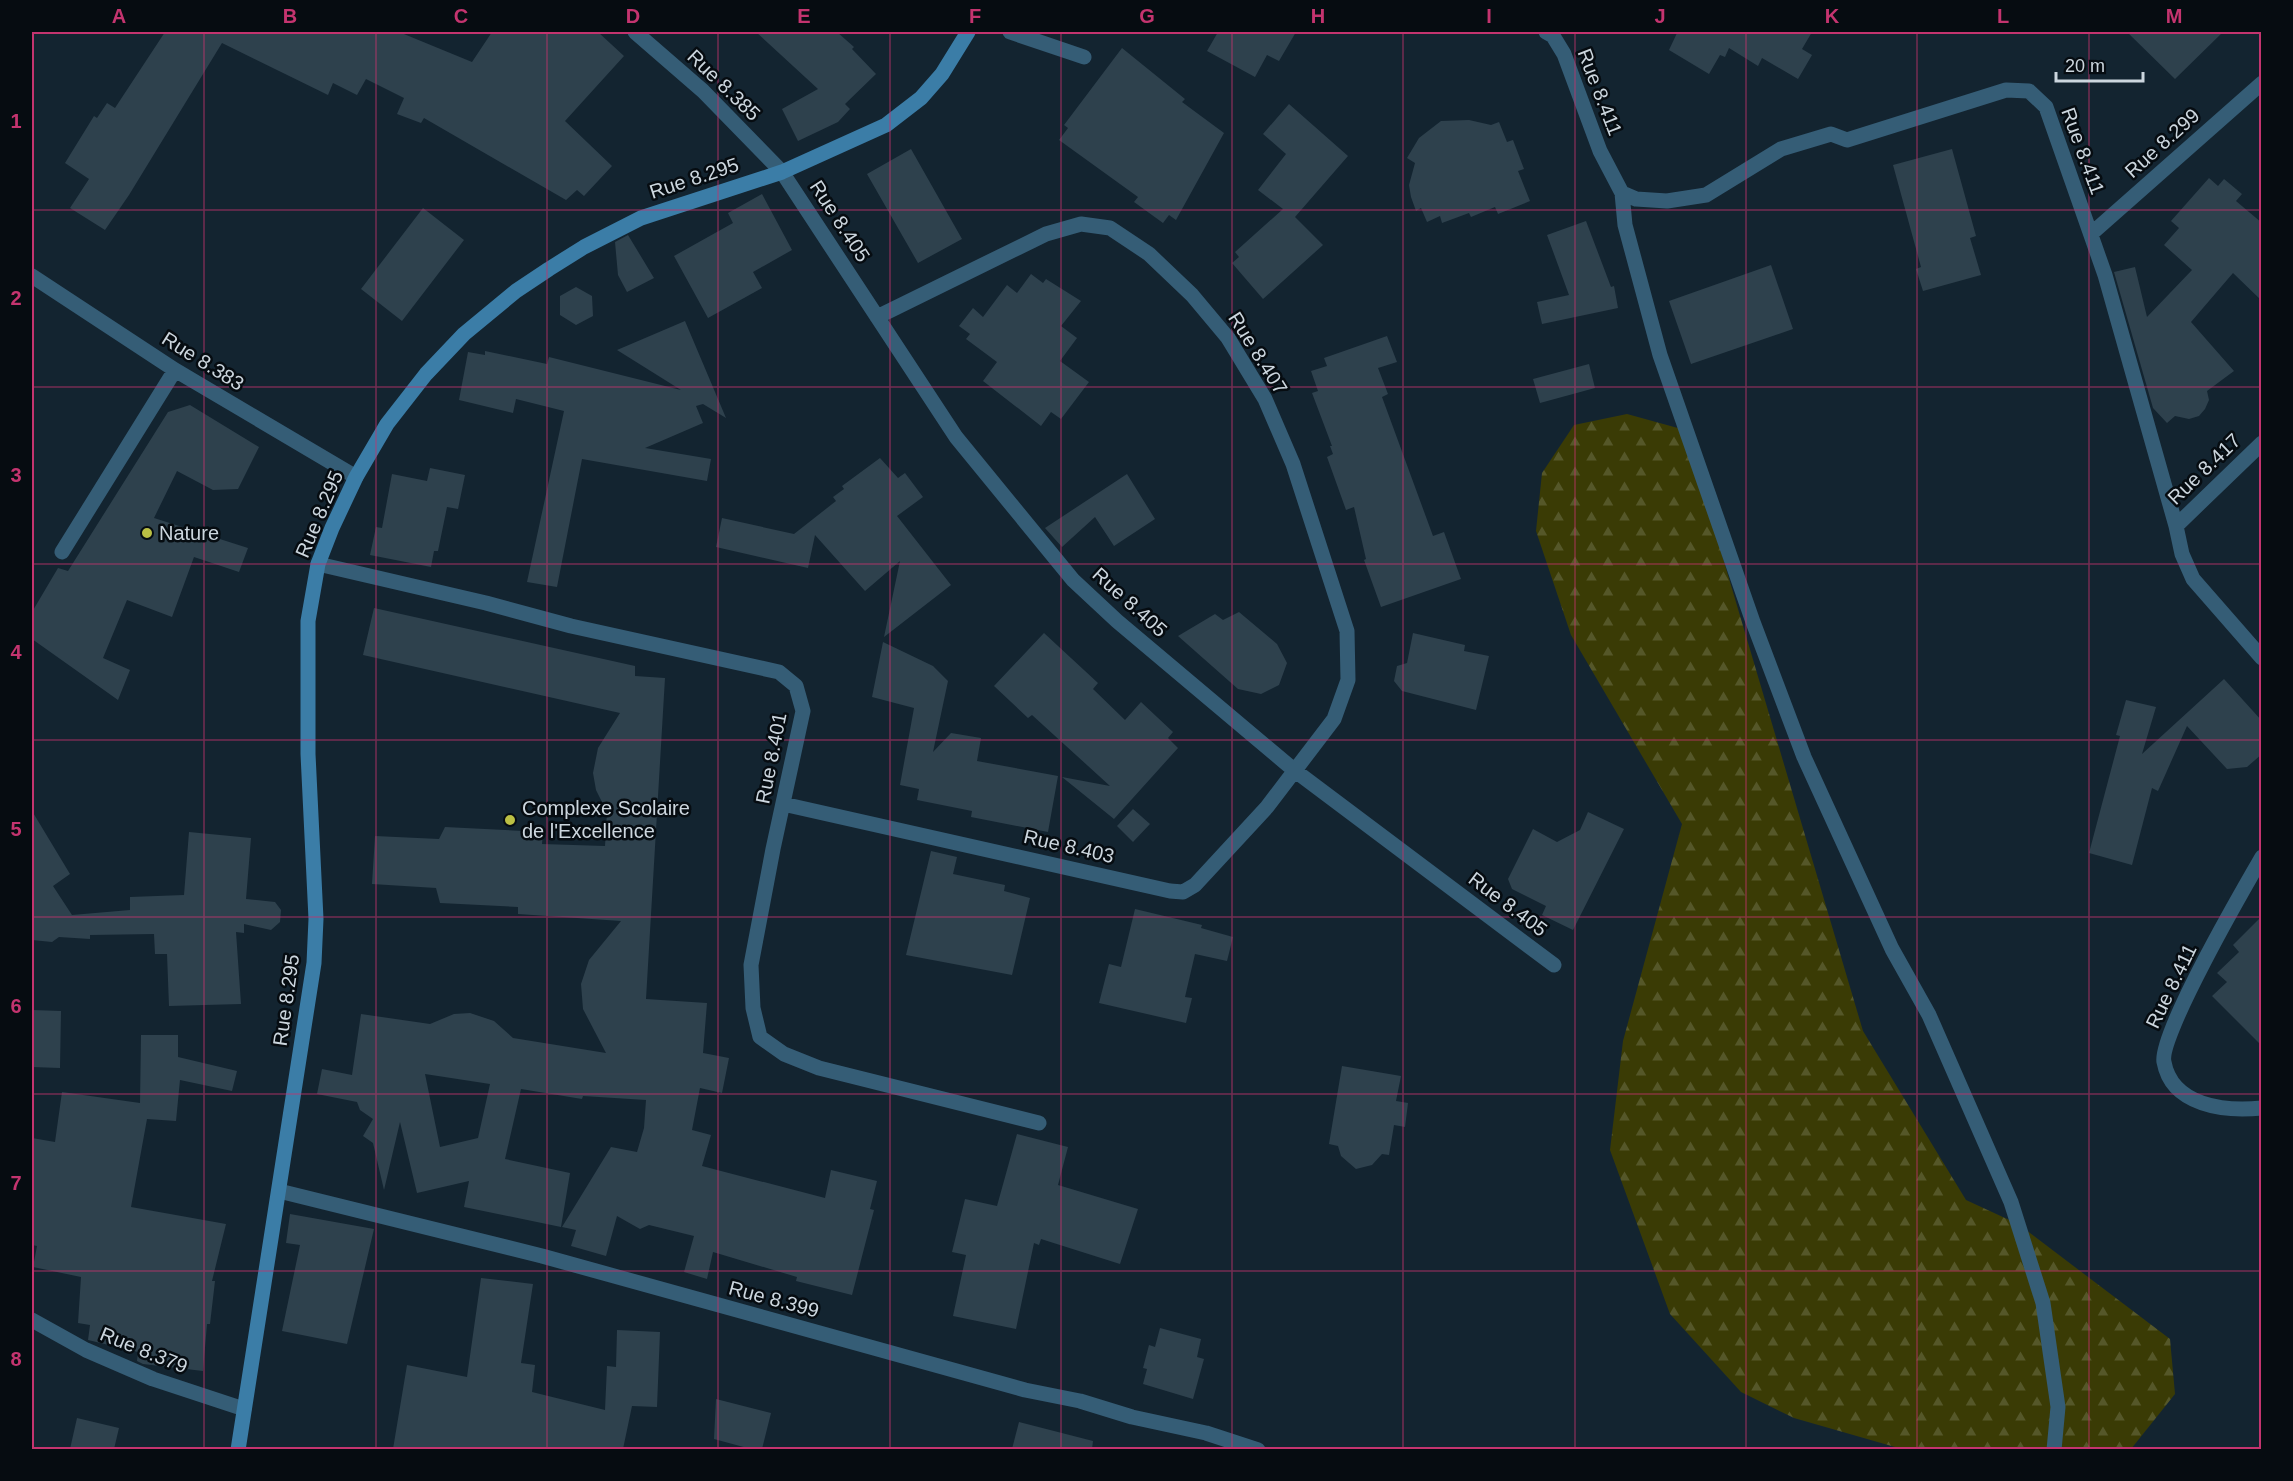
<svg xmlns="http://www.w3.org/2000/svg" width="2293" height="1481" font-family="Arial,sans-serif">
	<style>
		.forest { fill: url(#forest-firs) }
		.building { fill: #2e414d; fill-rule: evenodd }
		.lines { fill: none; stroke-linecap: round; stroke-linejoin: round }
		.street { stroke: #355d76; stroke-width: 15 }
		.secondary { stroke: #3b7da7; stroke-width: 15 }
		.grid { fill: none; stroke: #c4346f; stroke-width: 1.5; stroke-opacity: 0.55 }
		.poi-dot { fill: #bbc044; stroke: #060c11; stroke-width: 2 }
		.labels { text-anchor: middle; stroke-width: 5; stroke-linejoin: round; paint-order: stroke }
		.street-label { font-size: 20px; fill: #ccd6de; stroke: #060c11 }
		.poi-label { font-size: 20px; fill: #ccd6de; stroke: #060c11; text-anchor: start }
		.neatline { fill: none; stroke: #c4346f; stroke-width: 2 }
		.grid-label { font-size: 20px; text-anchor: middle; font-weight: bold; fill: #c4346f }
	</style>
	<defs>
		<pattern id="forest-firs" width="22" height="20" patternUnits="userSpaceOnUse" patternTransform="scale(1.5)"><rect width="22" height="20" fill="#3a3b05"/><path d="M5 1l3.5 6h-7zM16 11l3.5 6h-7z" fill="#555729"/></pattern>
	</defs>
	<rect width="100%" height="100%" fill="#132430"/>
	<!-- forest -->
	<path class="forest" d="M1627 414 1685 430 1863 1031 1966 1200 2018 1224 2170 1339 2175 1394 2131 1449H1902L1794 1418 1741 1392 1670 1314 1610 1150 1623 1041 1682 824 1571 635 1536 531 1542 473 1574 425Z"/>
	<!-- building -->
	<path class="building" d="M165 32H399L472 62 492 32H598L624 56 565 121 612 166 584 196 577 190 566 200 424 118 421 123 397 114 404 98 366 79 357 95 333 83 328 95 222 43 129 195 105 230 70 208 89 179 65 163 94 116 97 118 107 103 115 108Z
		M756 32H837L854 47 852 49 876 74 845 104 850 109 838 122 798 141 782 109 818 89Z
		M1218 32H1296L1279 61 1267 55 1255 77 1207 51Z
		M1673 32H1812L1802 49 1812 55 1798 79 1762 58 1758 66 1729 48 1725 57 1720 55 1709 74 1669 50 1677 33Z
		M2127 32H2223L2175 79Z
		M1122 48 1185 99 1182 102 1224 133 1176 220 1169 215 1163 223 1134 202 1138 197 1059 140 1068 128 1064 125Z
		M1289 104 1348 156 1295 217 1323 245 1263 299 1232 263 1239 257 1235 252 1283 209 1258 190 1286 154 1263 134Z
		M1469 120 1491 125 1499 122 1507 142 1513 140 1524 169 1518 171 1530 201 1498 214 1495 207 1471 217 1469 213 1442 223 1440 216 1427 222 1421 208 1416 211 1411 197 1409 185 1415 163 1407 158 1419 138 1441 121Z
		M911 149 962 239 918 263 867 174Z
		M1952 149 1976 236 1970 238 1981 275 1923 291 1916 269 1921 267 1893 165Z
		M2209 178 2218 186 2224 179 2242 194 2236 201 2262 223V301L2233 273 2191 322 2234 371 2207 391 2209 400 2205 409 2199 416 2189 419 2175 416 2167 423 2153 408 2114 272 2135 267 2147 317 2192 270 2164 245 2179 228 2171 221Z
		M762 194 792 250 753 272 762 288 708 318 674 256 733 223 728 213Z
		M423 208 464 240 402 321 361 289Z
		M1586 221 1611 287 1614 286 1618 308 1542 324 1537 302 1569 295 1547 235Z
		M628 235 654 278 627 292 618 275 615 242Z
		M1771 265 1793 329 1691 364 1669 301Z
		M1031 274 1043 283 1046 279 1081 301 1061 326 1077 338 1060 361 1089 382 1061 419 1051 412 1041 426 983 381 997 362 966 339 970 334 959 326 973 308 983 317 1007 285 1017 293Z
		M576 287 592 296 593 316 576 325 560 315V296Z
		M685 321 726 418 703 404 696 406 703 423 645 448 711 459 707 481 582 459 557 587 527 582 564 411 516 399 513 413 459 400 468 352 485 355V351L547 364 549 357 681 390 617 350Z
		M1387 336 1397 362 1378 368 1388 394 1382 397 1433 536 1444 532 1461 579 1381 607 1364 560 1366 559 1354 507 1346 510 1327 457 1333 454 1330 446H1332L1312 393 1318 391 1311 371 1327 366 1324 358Z
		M1589 364 1595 388 1540 403 1533 379Z
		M190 405 259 447 238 489 213 490 177 471 154 518 248 548 239 572 194 557 172 617 127 600 103 658 130 670 118 700 32 639V612L58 568 68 571 168 412Z
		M880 458 898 478 905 473 923 497 897 516 951 585 884 637 900 561 865 591 815 535 808 568 716 547 722 518 794 534 836 501 833 497 844 489 842 486Z
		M430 468 465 475 458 509 447 507 438 551H434L431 567 370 555 376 527 382 528 392 474 427 481Z
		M1127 474 1155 519 1114 546 1095 517 1062 547 1045 528Z
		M374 608 635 666V676L665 678 646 999 707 1003 703 1053 729 1058 722 1093 700 1088 692 1130 711 1135 702 1166 825 1198 831 1170 877 1181 870 1209 874 1210 852 1295 796 1281 797 1277 713 1252 707 1279 684 1272 694 1236 649 1225 640 1229 617 1216 606 1256 571 1246 576 1230 562 1227 611 1147 637 1152 644 1128 646 1100 583 1096 582 1099 521 1089 505 1159 570 1173 561 1227 464 1207 469 1181 417 1193 400 1122 384 1190 373 1143 363 1136 373 1119 360 1110 357 1102 317 1094 322 1069 352 1075 361 1014 430 1024 454 1014 470 1013 494 1021 513 1038 606 1053 583 1009 581 984 589 960 621 921 518 914V907L440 903 436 888 372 884 375 836 439 839 445 827 543 832 542 844 605 846 607 812 596 790 593 773 598 748 620 713 363 655ZM425 1074 490 1084 478 1138 440 1147Z
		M1239 612 1277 644 1287 663 1279 685 1261 694 1238 689 1178 636 1215 614 1223 620Z
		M1044 633 1098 683 1093 689 1125 720 1141 702 1173 732 1168 738 1178 748 1114 819 1062 777 1110 786 1032 715 1028 718 994 686Z
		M1413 633 1465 645 1464 651 1489 656 1476 710 1402 691 1394 681 1397 666 1407 663Z
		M883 642 933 666 948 681 933 752 951 733 981 738 977 761 1058 776 1048 832 971 817 972 811 917 800 919 789 900 785 914 708 872 697Z
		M2224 679 2262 721V754L2247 767 2227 769 2187 726 2158 791 2152 788 2132 865 2089 853 2120 736 2116 735 2126 700 2156 707 2142 754Z
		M1133 809 1150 824 1133 842 1117 826Z
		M32 811 70 874 53 886 72 915 130 910V897L184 895 189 832 251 838 246 899 275 902 281 910 280 922 271 930 244 924V933L236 932 241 1004 169 1006 167 954H155L154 934 90 935V939L59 937 52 942 32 940Z
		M1588 812 1624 829 1573 930 1542 915 1546 906 1512 889 1508 879 1533 829 1557 842 1580 830Z
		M931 851 957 857 953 874 1005 885 1004 891 1030 898 1012 975 906 955Z
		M1135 909 1202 925 1201 928 1233 937 1227 961 1195 954 1185 997 1192 998 1186 1023 1099 1003 1109 964 1121 967Z
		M2262 916V1046L2212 996 2227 982 2217 973 2239 952 2233 945Z
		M32 1010 61 1011 60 1068 32 1067Z
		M141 1035H178V1057L237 1071 232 1091 180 1080 176 1121 147 1119 131 1207 226 1224 212 1281H215L210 1324H207L203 1371 143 1364 137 1361 138 1352 88 1340 90 1325 78 1323 81 1277 33 1267 37 1246 32 1245V1138L55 1142 62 1092 140 1103Z
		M1342 1066 1401 1076 1396 1101 1408 1103 1405 1127 1394 1125 1389 1155 1382 1154 1372 1165 1356 1169 1341 1156 1338 1146 1329 1144Z
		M1017 1134 1068 1147 1058 1185 1138 1209 1120 1264 1041 1239 1039 1245 1034 1243 1016 1329 953 1316 966 1255 952 1252 965 1199 997 1206Z
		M290 1214 374 1229 347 1344 282 1331 300 1245 286 1243Z
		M481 1278 533 1284 521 1363 535 1365 532 1392 605 1410 607 1366 616 1367 617 1330 660 1332 657 1407 632 1406 623 1449H393L407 1365 467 1377Z
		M1160 1328 1201 1339 1197 1357 1204 1359 1193 1399 1143 1384 1147 1369 1143 1368 1149 1345 1155 1347Z
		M716 1399 771 1413 762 1449H751L714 1439Z
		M77 1418 119 1428 114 1449H70Z
		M1019 1422 1093 1441 1092 1449H1012Z"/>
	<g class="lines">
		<!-- street -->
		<path class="street" d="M635 32 703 91 782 172 956 437 1073 580 1117 621 1294 770 1554 965
			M1010 32 1084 57
			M1546 32 1553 36 1564 54 1600 151 1622 193 1636 199 1667 201 1706 195 1781 149 1831 134 1847 140 2006 90 2029 91 2046 107 2105 275 2176 526 2182 554 2193 579 2262 658
			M1622 193 1625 225 1660 355 1753 622 1804 757 1892 949 1929 1015 2011 1202 2043 1303 2058 1407 2054 1450
			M2091 234 2262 83
			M32 276 175 370 356 477
			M2176 526 2262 443
			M62 552 175 370
			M318 564 486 603 571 626 779 672 796 686 803 711 773 849 751 965 753 1008 760 1037 784 1054 819 1068 1039 1123
			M783 804 1170 891 1183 892 1195 885 1267 807 1334 719 1348 680 1347 631 1293 464 1265 399 1228 338 1192 295 1149 254 1110 228 1081 224 1046 234 877 317
			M2262 857C2244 888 2158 1037 2164 1062 2172 1106 2225 1112 2262 1108
			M279 1191 542 1256 1025 1390 1080 1401 1132 1417 1206 1433 1258 1450
			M32 1320 86 1350 153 1379 244 1409"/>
		<!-- secondary -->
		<path class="secondary" d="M238 1450 314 963 316 919 308 754V621L318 564 332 528 356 477 387 424 426 374 464 334 516 291 549 269 584 247 641 218 782 172 886 125 921 98 942 74 968 32"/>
	</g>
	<!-- grid -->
	<path class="grid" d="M204 32V1450M376 32V1450M547 32V1450M718 32V1450M890 32V1450M1061 32V1450M1232 32V1450M1403 32V1450M1575 32V1450M1746 32V1450M1917 32V1450M2089 32V1450M32 210H2262M32 387H2262M32 564H2262M32 740H2262M32 917H2262M32 1094H2262M32 1271H2262"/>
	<!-- markers -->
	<g class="poi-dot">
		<circle cx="147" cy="533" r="6"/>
		<circle cx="510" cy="820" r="6"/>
	</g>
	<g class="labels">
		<!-- street labels -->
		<g class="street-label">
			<text transform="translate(724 85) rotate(44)" y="7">Rue 8.385</text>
			<text transform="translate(1600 92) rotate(69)" y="7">Rue 8.411</text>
			<text transform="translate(2162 143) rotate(-42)" y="7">Rue 8.299</text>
			<text transform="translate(2083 151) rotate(70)" y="7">Rue 8.411</text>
			<text transform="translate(694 178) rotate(-18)" y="7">Rue 8.295</text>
			<text transform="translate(840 221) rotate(57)" y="7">Rue 8.405</text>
			<text transform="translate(1258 353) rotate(58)" y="7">Rue 8.407</text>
			<text transform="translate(203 361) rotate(32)" y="7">Rue 8.383</text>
			<text transform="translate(2204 469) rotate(-44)" y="7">Rue 8.417</text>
			<text transform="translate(319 514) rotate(-67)" y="7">Rue 8.295</text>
			<text transform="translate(1130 602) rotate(42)" y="7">Rue 8.405</text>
			<text transform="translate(771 758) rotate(-79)" y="7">Rue 8.401</text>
			<text transform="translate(1069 846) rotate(13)" y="7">Rue 8.403</text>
			<text transform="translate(1508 904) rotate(37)" y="7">Rue 8.405</text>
			<text transform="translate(2171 986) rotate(-64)" y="7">Rue 8.411</text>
			<text transform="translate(286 1000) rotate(-82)" y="7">Rue 8.295</text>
			<text transform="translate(774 1299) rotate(15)" y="7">Rue 8.399</text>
			<text transform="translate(144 1350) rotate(22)" y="7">Rue 8.379</text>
		</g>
		<!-- poi labels -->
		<g class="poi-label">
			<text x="159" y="540">Nature</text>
			<text x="522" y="815">Complexe Scolaire<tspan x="522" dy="23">de l'Excellence</tspan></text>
		</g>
	</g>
	<!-- border -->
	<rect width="2293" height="1481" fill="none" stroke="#060c11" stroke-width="66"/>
	<!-- scale -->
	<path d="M2056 72v9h87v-9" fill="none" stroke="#ccd6de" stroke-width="3"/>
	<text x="2065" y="72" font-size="18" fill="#ccd6de" stroke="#060c11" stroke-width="4.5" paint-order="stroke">20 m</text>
	<rect x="33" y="33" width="2227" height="1415" class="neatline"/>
	<g class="grid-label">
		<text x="119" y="23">A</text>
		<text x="290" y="23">B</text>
		<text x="461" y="23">C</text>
		<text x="633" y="23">D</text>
		<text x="804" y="23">E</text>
		<text x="975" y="23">F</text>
		<text x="1147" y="23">G</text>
		<text x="1318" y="23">H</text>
		<text x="1489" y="23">I</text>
		<text x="1660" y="23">J</text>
		<text x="1832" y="23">K</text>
		<text x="2003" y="23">L</text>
		<text x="2174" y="23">M</text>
		<text x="16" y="128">1</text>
		<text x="16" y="305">2</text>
		<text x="16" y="482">3</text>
		<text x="16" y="659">4</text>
		<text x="16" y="836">5</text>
		<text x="16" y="1013">6</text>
		<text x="16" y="1190">7</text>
		<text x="16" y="1366">8</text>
	</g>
</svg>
